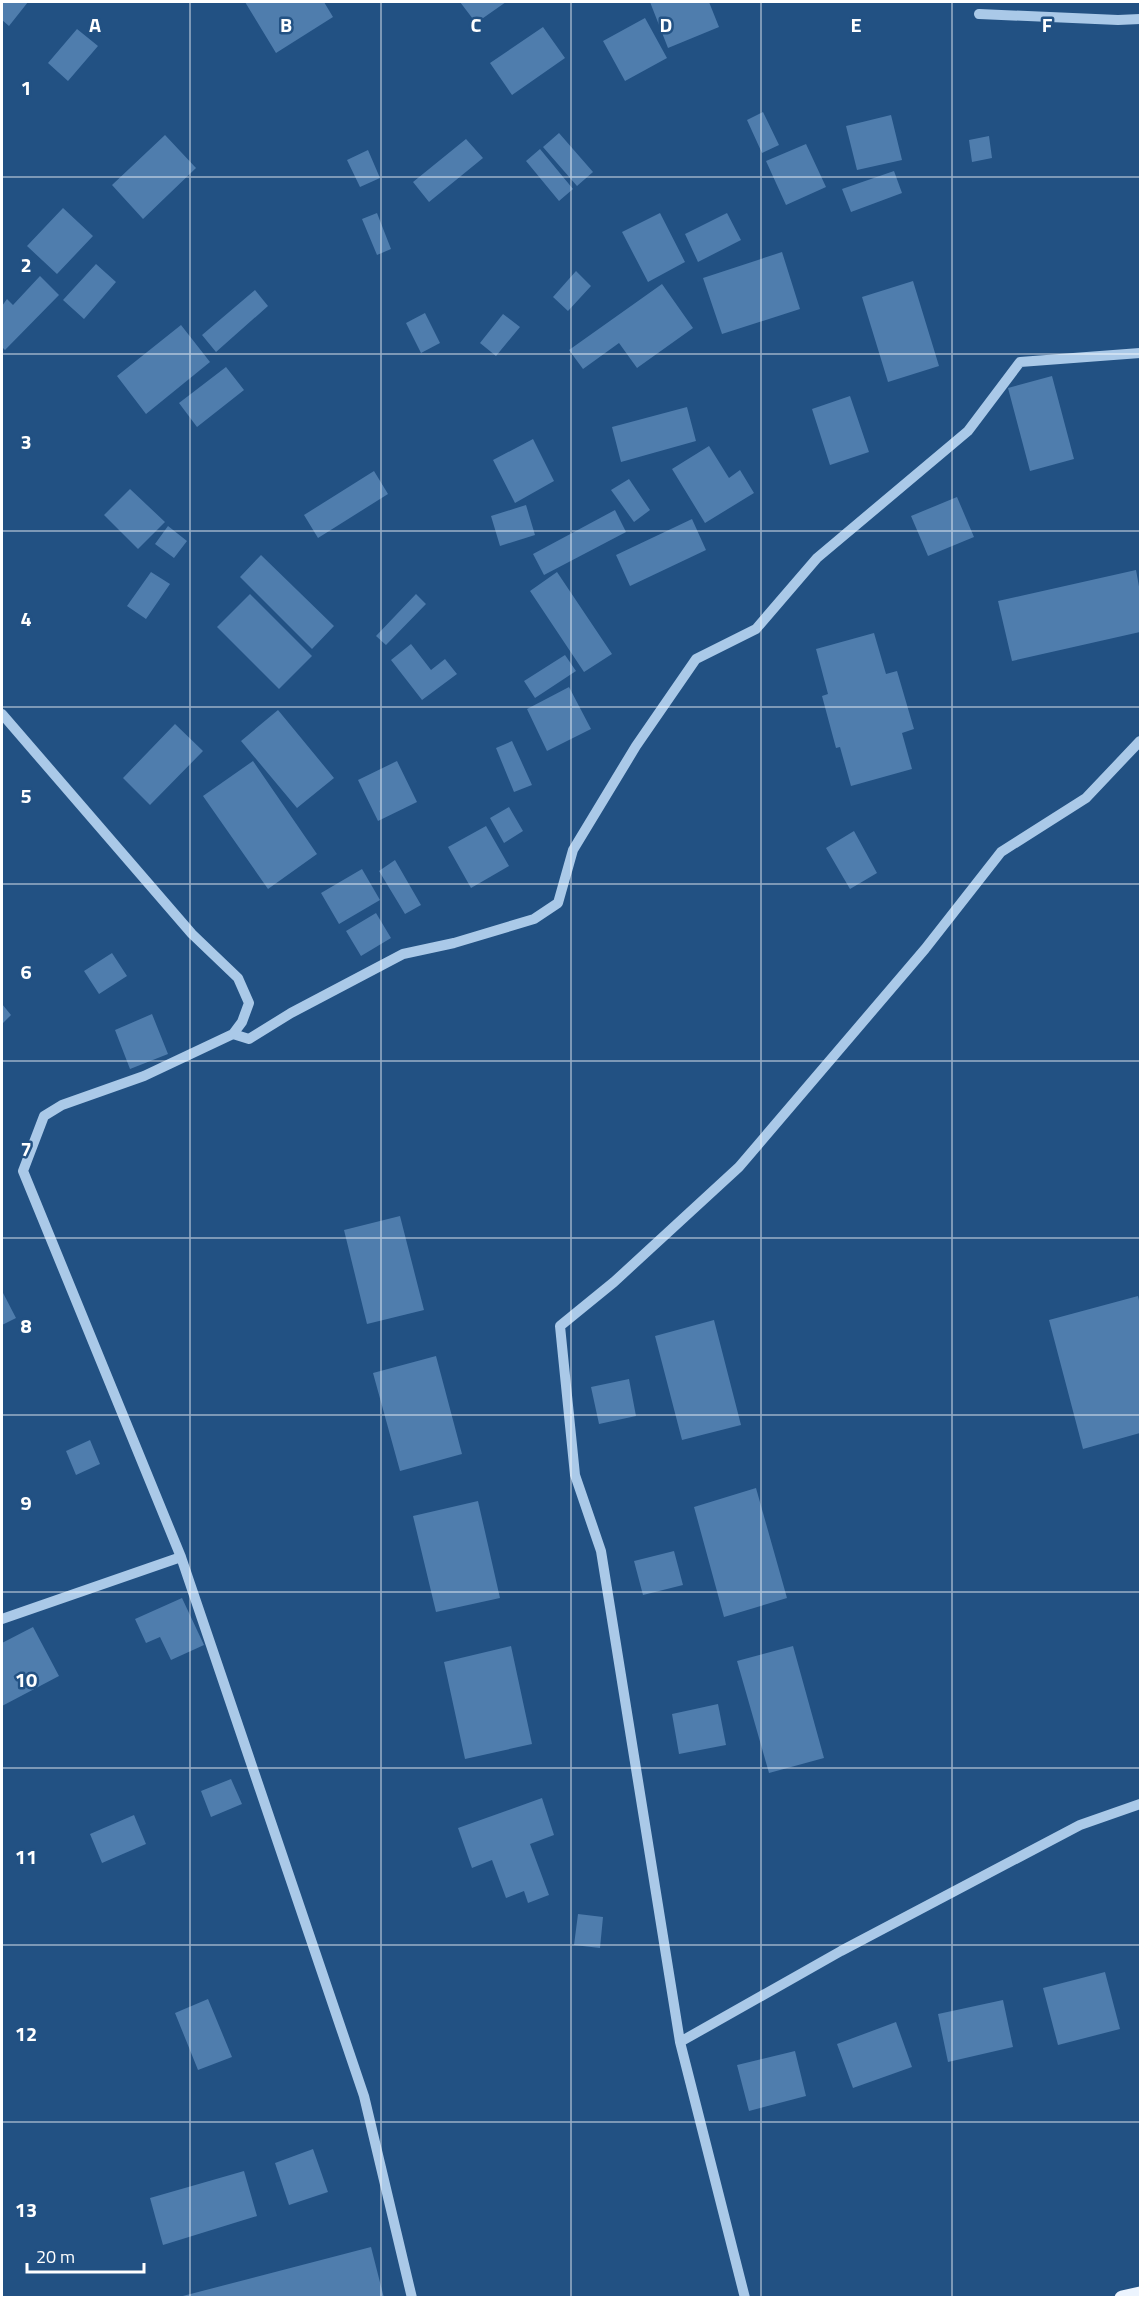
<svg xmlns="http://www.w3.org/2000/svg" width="1142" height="2299" font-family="'Titillium Web',sans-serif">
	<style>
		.building { fill: #4f7dad }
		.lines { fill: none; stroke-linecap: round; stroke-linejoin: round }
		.minor { stroke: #aac9e8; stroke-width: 10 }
		.major { stroke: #ecf4fe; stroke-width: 15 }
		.grid { fill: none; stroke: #fff; stroke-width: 1.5; stroke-opacity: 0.55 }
		.grid-label { font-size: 20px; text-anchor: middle; font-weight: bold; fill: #fff; stroke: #225183; stroke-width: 5; stroke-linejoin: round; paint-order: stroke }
	</style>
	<rect width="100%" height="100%" fill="#225183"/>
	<!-- building -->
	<path class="building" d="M2 2H28L9 26 2 20Z
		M245 2H324L333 17 276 53Z
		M460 2H506L476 23Z
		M650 2H709L719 27 668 48Z
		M645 18 667 58 625 81 603 41Z
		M543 27 565 58 512 95 490 63Z
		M77 29 98 46 68 81 48 63Z
		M763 112 779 145 762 153 747 120Z
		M891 115 902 160 857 170 846 126Z
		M559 133 593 172 577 186 543 147Z
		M165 135 196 168 143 219 112 185Z
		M989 136 992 158 972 162 969 140Z
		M466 139 483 158 429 202 413 182Z
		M806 144 826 187 786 205 766 161Z
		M540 149 573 189 559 201 526 161Z
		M368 150 380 178 360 187 347 160Z
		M894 171 902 193 851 212 842 189Z
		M63 208 93 236 57 274 27 246Z
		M377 213 391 249 377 255 362 219Z
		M660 213 685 262 648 282 622 232Z
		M727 213 741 240 698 262 685 234Z
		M782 252 800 309 722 334 703 278Z
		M96 264 116 282 84 319 63 300Z
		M576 271 591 286 568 311 553 297Z
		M40 276 59 295 5 350 2 347V306L7 299 13 305Z
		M913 281 939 366 888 382 862 297Z
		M662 284 693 328 637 368 619 343 583 369 569 350Z
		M255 290 268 306 216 352 202 335Z
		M425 313 440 343 421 353 406 323Z
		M503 314 520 327 496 356 480 343Z
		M181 325 210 362 146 414 117 376Z
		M226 367 244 390 197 427 179 403Z
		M1052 376 1074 459 1030 471 1008 388Z
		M850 396 869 452 830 465 812 409Z
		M687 407 696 441 621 462 612 427Z
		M533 439 554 481 515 503 493 460Z
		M709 446 729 478 740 470 754 493 705 523 672 469Z
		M374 471 388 494 318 538 304 515Z
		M629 479 650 510 634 522 611 490Z
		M130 489 165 522 138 549 104 515Z
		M957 497 974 537 928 556 911 516Z
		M526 505 535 535 500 546 491 516Z
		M615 510 626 532 544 575 533 554Z
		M692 519 706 550 630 586 616 555Z
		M168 526 187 541 174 558 155 544Z
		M261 555 334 626 312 649 240 577Z
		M1136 570 1140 592V632L1012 661 998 601Z
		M151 572 170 584 146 619 127 606Z
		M557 572 612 654 584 672 530 591Z
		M250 594 312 656 279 689 217 627Z
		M416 594 426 604 386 645 376 636Z
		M874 633 886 674 897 671 914 729 902 733 912 769 851 786 840 747 836 748 822 696 828 694 816 649Z
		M411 644 431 670 445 659 457 674 422 700 391 660Z
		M565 655 576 671 535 698 524 681Z
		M569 687 591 729 547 751 527 709Z
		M278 710 334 778 297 808 241 741Z
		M175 724 203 751 150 805 123 778Z
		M512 741 532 785 514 792 496 748Z
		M253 761 317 854 268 889 203 796Z
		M397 761 417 802 378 821 358 780Z
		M509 807 523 831 504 843 490 818Z
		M486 826 509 866 471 888 448 847Z
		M854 831 877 873 850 889 826 848Z
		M395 860 421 905 405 914 379 871Z
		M362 869 380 900 339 924 321 893Z
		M376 913 391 938 361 956 346 931Z
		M112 953 127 976 99 994 84 971Z
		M2 1004 11 1015 2 1024Z
		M152 1014 168 1054 130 1069 115 1030Z
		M400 1216 424 1310 367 1324 344 1230Z
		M2 1291 16 1318 2 1325Z
		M1138 1296 1140 1305V1433L1083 1449 1049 1320Z
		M714 1320 741 1425 682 1440 655 1336Z
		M436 1356 462 1454 400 1471 373 1373Z
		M629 1379 636 1416 599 1424 591 1387Z
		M90 1440 100 1464 76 1475 66 1451Z
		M756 1488 787 1598 724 1617 694 1507Z
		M478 1501 500 1598 436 1612 413 1516Z
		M674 1551 683 1585 643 1595 634 1561Z
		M182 1598 204 1645 171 1660 160 1637 146 1643 135 1619Z
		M33 1627 59 1676 2 1706V1643Z
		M511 1646 532 1744 465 1759 444 1662Z
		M793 1646 824 1758 769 1773 737 1661Z
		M718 1704 726 1745 679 1754 672 1714Z
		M231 1779 242 1804 211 1817 201 1791Z
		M542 1798 554 1835 530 1844 549 1895 528 1903 524 1891 506 1898 492 1860 472 1868 458 1828Z
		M134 1815 146 1844 102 1863 90 1834Z
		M578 1914 603 1917 600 1948 574 1945Z
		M1105 1972 1120 2029 1058 2045 1043 1988Z
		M208 1999 232 2057 198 2070 175 2013Z
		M1003 2000 1013 2047 948 2062 938 2014Z
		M896 2022 912 2067 853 2088 837 2044Z
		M795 2051 806 2096 749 2111 737 2065Z
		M313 2149 328 2192 289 2205 275 2163Z
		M244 2171 257 2216 163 2245 150 2198Z
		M371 2247 384 2298H179V2297Z"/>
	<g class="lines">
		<!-- minor -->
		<path class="minor" d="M979 14 1118 20 1140 19
			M2 714 192 934 238 978 249 1003 242 1022 233 1034 144 1076 62 1105 44 1116 23 1171 181 1557 364 2096 412 2298
			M233 1034 249 1039 291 1013 403 954 454 943 534 919 558 903 573 850 636 746 696 659 756 629 817 558 968 431 1020 362 1140 353
			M2 1619 181 1557
			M680 2042 841 1951 1080 1825 1140 1804
			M745 2298 680 2042 601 1551 575 1475 560 1326 614 1282 739 1167 925 949 1001 852 1086 798 1140 741"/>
		<!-- major -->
		<path class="major" d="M1122 2298 1140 2294"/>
	</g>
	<!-- grid -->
	<path class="grid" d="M190 2V2298M381 2V2298M571 2V2298M761 2V2298M952 2V2298M2 177H1140M2 354H1140M2 531H1140M2 707H1140M2 884H1140M2 1061H1140M2 1238H1140M2 1415H1140M2 1592H1140M2 1768H1140M2 1945H1140M2 2122H1140"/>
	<g class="grid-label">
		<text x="95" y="32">A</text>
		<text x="286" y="32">B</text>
		<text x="476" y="32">C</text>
		<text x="666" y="32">D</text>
		<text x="856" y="32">E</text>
		<text x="1047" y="32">F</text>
		<text x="26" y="95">1</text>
		<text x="26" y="272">2</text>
		<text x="26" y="449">3</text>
		<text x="26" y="626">4</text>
		<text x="26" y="803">5</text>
		<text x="26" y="979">6</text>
		<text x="26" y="1156">7</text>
		<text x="26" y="1333">8</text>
		<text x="26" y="1510">9</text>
		<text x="26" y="1687">10</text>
		<text x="26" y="1864">11</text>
		<text x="26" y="2041">12</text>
		<text x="26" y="2217">13</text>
	</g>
	<!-- border -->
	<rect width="1142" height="2299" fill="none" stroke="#ffffff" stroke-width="6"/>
	<!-- scale -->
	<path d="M27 2263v9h117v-9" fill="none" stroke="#ffffff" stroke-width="3"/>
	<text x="36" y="2263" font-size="18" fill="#ffffff" stroke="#225183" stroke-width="4.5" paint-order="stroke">20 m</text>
</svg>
